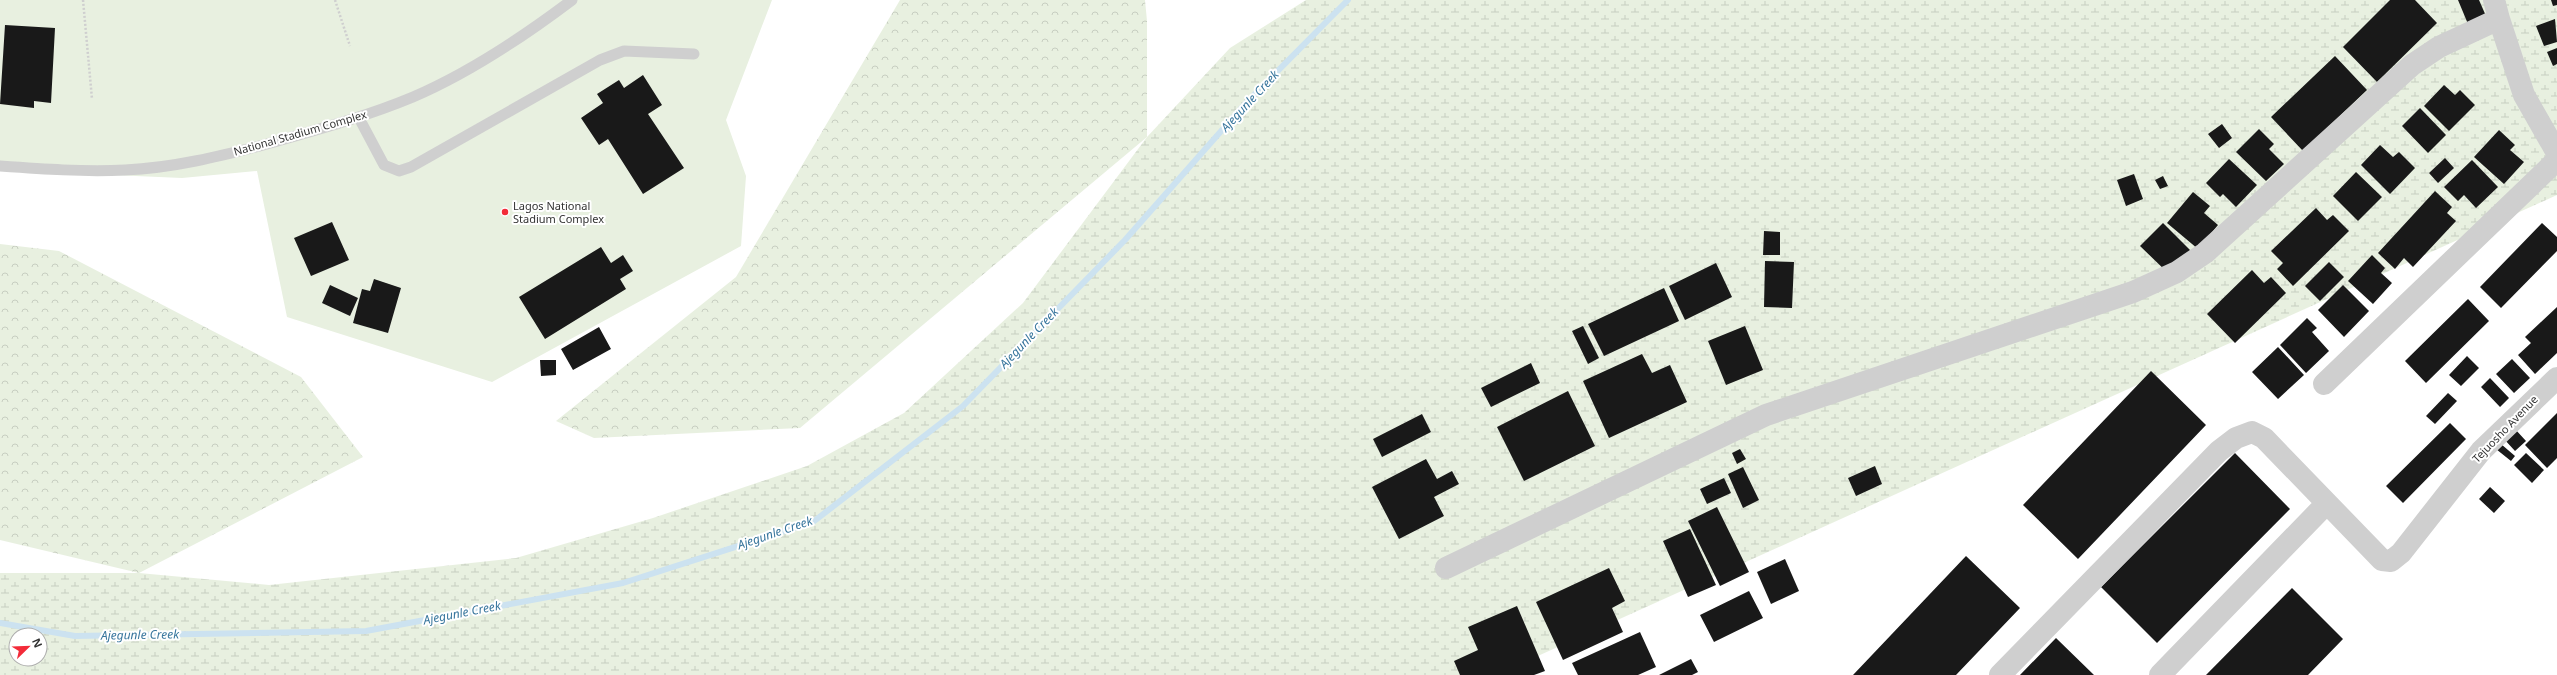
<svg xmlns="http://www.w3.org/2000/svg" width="2557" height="675" font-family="'Noto Sans',sans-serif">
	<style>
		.forest { fill: url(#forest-crowns) }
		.wetland { fill: url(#wetland-marsh); fill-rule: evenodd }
		.pitch { fill: #e8f0e0 }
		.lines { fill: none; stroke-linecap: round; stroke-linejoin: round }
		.stream { stroke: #cce2f0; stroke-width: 6 }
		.building { fill: #191919 }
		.path { stroke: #cfcfcf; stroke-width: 2.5; stroke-dasharray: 2 2; stroke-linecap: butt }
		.lane { stroke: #cfcfcf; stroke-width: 11 }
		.street { stroke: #cfcfcf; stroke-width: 22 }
		.poi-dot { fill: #f32b39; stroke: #fff; stroke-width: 1.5 }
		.labels { text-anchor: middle; stroke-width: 4; stroke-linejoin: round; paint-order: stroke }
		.street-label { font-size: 11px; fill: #323232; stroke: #fff }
		.poi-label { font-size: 11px; fill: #323232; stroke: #fff; text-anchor: start }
		.water-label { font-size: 12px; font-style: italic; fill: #38769d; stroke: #fff }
	</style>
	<defs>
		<pattern id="forest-crowns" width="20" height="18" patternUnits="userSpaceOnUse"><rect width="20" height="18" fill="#e8f0e0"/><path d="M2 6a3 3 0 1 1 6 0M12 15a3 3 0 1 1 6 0" fill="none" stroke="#c7cec1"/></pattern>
		<pattern id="wetland-marsh" width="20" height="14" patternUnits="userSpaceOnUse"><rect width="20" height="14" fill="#e8f0e0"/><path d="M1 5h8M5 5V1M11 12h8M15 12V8" fill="none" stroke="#c7cec1"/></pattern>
	</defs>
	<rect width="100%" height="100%" fill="#fff"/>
	<!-- forest -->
	<path class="forest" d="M900 0H1145L1147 21V137L800 428 594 438 556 421 736 277Z
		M0 244 59 251 301 377 363 457 139 573 0 540Z"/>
	<!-- wetland -->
	<path class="wetland" d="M1306 0H2557V195L1496 675H0V573H139L269 585 516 558 653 518 807 466 904 413 1023 303 1147 137 1230 48ZM16 635H40V659H16Z"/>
	<!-- pitch -->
	<path class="pitch" d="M0 0H772L726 120 746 176 741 246 492 382 287 317 257 171 182 178 66 173 0 165Z"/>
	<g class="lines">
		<!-- stream -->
		<path class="stream" d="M0 623 75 636 366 631 623 583 813 522 963 406 1125 240 1245 104 1348 0"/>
	</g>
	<!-- building -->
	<path class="building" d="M2390 0H2415L2437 23 2377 82 2343 47Z
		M2458 0H2479L2486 16 2468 24Z
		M2551 0H2557V5L2553 6Z
		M2555 19 2557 42 2544 46 2536 26Z
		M5 25 55 28 51 103 34 101V108L0 104Z
		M2557 48V64L2553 66 2547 52Z
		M2335 56 2367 90 2303 151 2271 117Z
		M643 75 662 105 648 114 684 168 643 194 608 139 599 145 581 118 603 103 597 94 619 80 624 88Z
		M2444 85 2455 95 2460 90 2475 105 2449 131 2424 106Z
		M2420 108 2446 135 2428 153 2402 126Z
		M2222 124 2232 138 2219 148 2208 134Z
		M2259 129 2274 144 2269 149 2284 164 2266 181 2236 152Z
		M2499 130 2515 145 2510 150 2524 162 2504 184 2474 157Z
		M2380 145 2393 157 2399 152 2415 168 2390 194 2361 165Z
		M2445 158 2454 168 2438 183 2429 173Z
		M2229 159 2257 185 2236 207 2223 194 2220 197 2206 183Z
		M2472 160 2498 187 2476 208 2464 195 2458 201 2444 187Z
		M2356 172 2382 197 2358 221 2333 196Z
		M2134 174 2143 199 2126 206 2117 180Z
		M2163 176 2168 186 2160 189 2155 180Z
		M2435 191 2452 207 2447 213 2456 221 2413 267 2404 258 2395 269 2378 253Z
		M2193 192 2210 206 2204 213 2218 225 2198 249 2167 223Z
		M2316 208 2327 220 2333 215 2349 231 2293 286 2277 269 2283 263 2271 251Z
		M332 222 349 260 311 276 294 238Z
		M2163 223 2191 251 2169 274 2140 246Z
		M2542 223 2557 237V251L2501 308 2480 287Z
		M1764 231 1780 232V255H1763Z
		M601 247 611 263 623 255 633 271 620 279 626 289 545 339 519 297Z
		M2372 255 2385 268 2381 273 2392 283 2373 304 2348 281Z
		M1765 261 1794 262 1792 308 1764 307Z
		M2329 262 2344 277 2320 301 2305 286Z
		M1716 263 1732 297 1685 320 1669 286Z
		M2252 270 2264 283 2271 277 2286 293 2235 343 2207 314Z
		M374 279 401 288 388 333 353 323 362 289 370 291Z
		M330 285 358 298 350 316 322 303Z
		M2343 285 2369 311 2344 337 2318 310Z
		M1664 288 1679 321 1604 356 1588 324Z
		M2468 299 2489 321 2426 383 2405 361Z
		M2557 307V353L2535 374 2518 355 2531 343 2525 337Z
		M2307 318 2317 328 2312 332 2329 351 2306 373 2280 345Z
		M1583 326 1599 358 1588 364 1572 331Z
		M1745 326 1763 370 1726 385 1708 341Z
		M599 327 611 349 573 370 561 349Z
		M2278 347 2304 375 2278 399 2252 372Z
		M1642 354 1652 373 1670 365 1687 402 1609 438 1583 381Z
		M2467 356 2479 368 2461 386 2449 375Z
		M2512 359 2530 378 2514 393 2496 374Z
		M540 360H556V375L541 376Z
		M1531 363 1540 383 1491 407 1481 388Z
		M2151 371 2206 425 2078 559 2023 505Z
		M2490 378 2509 398 2500 407 2481 387Z
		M1568 391 1595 446 1524 481 1497 427Z
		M2448 393 2457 401 2435 424 2426 416Z
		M2557 413V458L2547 468 2525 445Z
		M1422 414 1431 432 1382 457 1373 439Z
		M2450 423 2466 439 2403 503 2386 486Z
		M2515 429 2526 441 2515 451 2504 439Z
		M2501 444 2515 456 2511 461 2496 449Z
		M1740 449 1746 459 1737 464 1732 453Z
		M2235 453 2290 509 2157 643 2101 587Z
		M2526 453 2544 470 2532 483 2514 465Z
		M1426 459 1437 479 1452 471 1459 484 1434 497 1444 516 1399 539 1372 487Z
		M1875 466 1882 484 1856 496 1848 478Z
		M1743 467 1759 500 1743 508 1728 474Z
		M1724 478 1731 493 1707 504 1700 489Z
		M2490 487 2505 501 2494 513 2479 499Z
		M1717 507 1749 572 1720 586 1688 521Z
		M1690 529 1716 585 1688 597 1663 541Z
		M1966 556 2020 608 1956 675H1853Z
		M1785 559 1799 591 1771 604 1757 572Z
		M1609 568 1625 601 1612 608 1623 632 1563 660 1536 602Z
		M2292 588 2343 639 2308 675H2206Z
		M1749 591 1763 618 1714 642 1700 615Z
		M1517 606 1545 671 1534 675H1460L1454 661 1478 650 1468 627Z
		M1640 632 1656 667 1638 675H1578L1572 663Z
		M2056 638 2094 675H2020Z
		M1691 659 1698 672 1692 675H1659Z"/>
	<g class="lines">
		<!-- path -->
		<path class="path" d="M83 0 92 99
			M335 0 350 46"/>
		<!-- lane -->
		<path class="lane" d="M359 118 384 165 399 171 411 167 600 60 624 51 694 54
			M0 166C42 169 84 172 125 170 173 168 221 156 267 144 316 130 365 117 413 97 469 73 523 37 572 0"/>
		<!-- street -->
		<path class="street" d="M2494 0 2499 19
			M2324 384 2557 160
			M1446 568 1766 415 2133 292 2177 272 2205 253 2412 65 2439 47 2499 19 2524 95 2557 153
			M2000 675 2219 451 2236 438 2252 432 2264 438 2382 560 2391 561 2401 553 2481 451 2557 378
			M2160 675 2326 504"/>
	</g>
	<!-- markers -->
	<circle class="poi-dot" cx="505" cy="212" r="4"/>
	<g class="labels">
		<!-- street labels -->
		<g class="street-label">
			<text transform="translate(300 133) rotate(-16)" y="4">National Stadium Complex</text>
			<text transform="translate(2505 429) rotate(-46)" y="4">Tejuosho Avenue</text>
		</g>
		<!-- poi labels -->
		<g class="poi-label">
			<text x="513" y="210">Lagos National<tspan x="513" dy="13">Stadium Complex</tspan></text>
		</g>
		<!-- water labels -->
		<g class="water-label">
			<text transform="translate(1250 101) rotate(-47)" y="4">Ajegunle Creek</text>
			<text transform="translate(1029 338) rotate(-46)" y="4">Ajegunle Creek</text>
			<text transform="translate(775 533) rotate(-19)" y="4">Ajegunle Creek</text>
			<text transform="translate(462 613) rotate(-11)" y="4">Ajegunle Creek</text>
			<text transform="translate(140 635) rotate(-1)" y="4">Ajegunle Creek</text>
		</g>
	</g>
	<!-- north arrow -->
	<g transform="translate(28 647) rotate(67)"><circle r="19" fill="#ffffff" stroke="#adadad"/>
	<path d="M0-3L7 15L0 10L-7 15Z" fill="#f32b39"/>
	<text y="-6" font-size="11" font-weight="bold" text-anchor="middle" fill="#323232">N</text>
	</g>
</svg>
